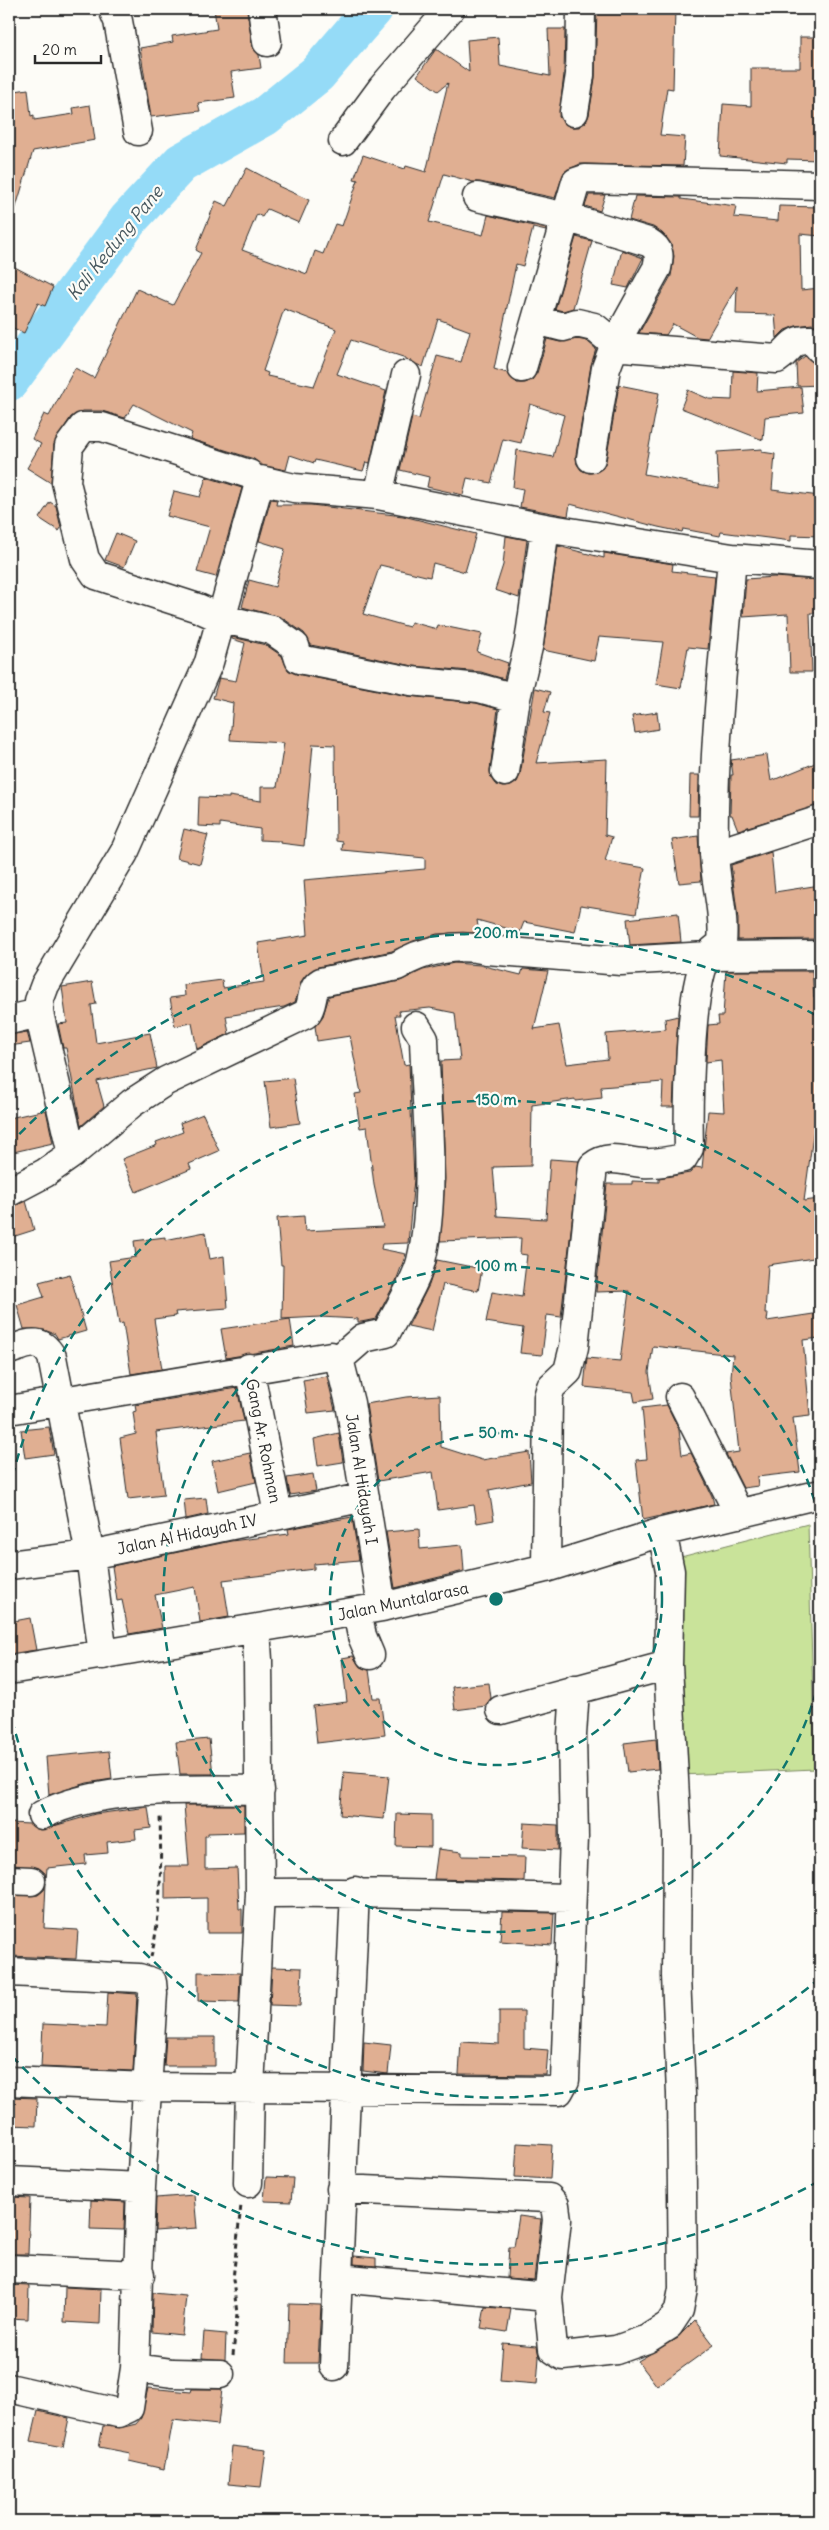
<svg xmlns="http://www.w3.org/2000/svg" width="829" height="2530" font-family="Delius,sans-serif">
	<style>
		.green { fill: #c9e39a; stroke: #7a8762 }
		.lines { fill: none; stroke-linecap: round; stroke-linejoin: round }
		.river { stroke: #95dbf7; stroke-width: 40 }
		.building { fill: #e0af92; stroke: #2b2b2b; fill-rule: evenodd }
		.minor-casing { stroke: #2b2b2b; stroke-width: 31 }
		.path { stroke: #2b2b2b; stroke-width: 3; stroke-dasharray: 5 4; stroke-linecap: butt }
		.minor { stroke: #fdfcf7; stroke-width: 28 }
		.ring { fill: none; stroke: #0f766e; stroke-width: 2.5; stroke-dasharray: 9 6 }
		.labels { text-anchor: middle; stroke-width: 4.5; stroke-linejoin: round; paint-order: stroke }
		.street-label { font-size: 16px; fill: #2b2b2b; stroke: #fdfcf7 }
		.water-label { font-size: 18px; font-style: italic; fill: #46575e; stroke: #fdfcf7 }
		.centre { fill: #0f766e; stroke: #fdfcf7; stroke-width: 2.5 }
		.ring-label { font-size: 15px; text-anchor: middle; font-weight: bold; fill: #0f766e; stroke: #fdfcf7; stroke-width: 4.5; stroke-linejoin: round; paint-order: stroke }
	</style>
	<rect width="100%" height="100%" fill="#fdfcf7"/>
	<filter id="ink" filterUnits="userSpaceOnUse"><feTurbulence type="fractalNoise" baseFrequency=".02" numOctaves="2"/><feDisplacementMap in="SourceGraphic" scale="10" xChannelSelector="R" yChannelSelector="G"/><feConvolveMatrix kernelMatrix="1 2 1 2 8 2 1 2 1" color-interpolation-filters="sRGB"/></filter>
	<g filter="url(#ink)">
		<!-- green -->
		<path class="green" d="M808 1524 815 1769 681 1775 677 1558Z"/>
		<g class="lines">
			<!-- river -->
			<path class="river" d="M9 381 129 219 181 163 265 116 317 74 373 9"/>
		</g>
		<!-- building -->
		<path class="building" d="M214 9H247L252 44 259 55 261 68 231 72 235 98 198 103 200 111 151 117 140 48 173 42 172 36 217 29Z
			M597 9H675L673 89 667 88 660 135 685 137 683 166 580 164 564 172 555 198 480 182H473L444 174 429 222 483 235 488 215 546 229V231L533 228 523 266 516 264 494 369 507 373 517 383H525L532 380 537 373 547 339 560 342 577 339 587 341 596 349 591 365 576 455 577 464 581 470 589 473 597 472 603 468 606 461 619 385 659 393 644 474 719 488 717 452 762 449V452L775 454 772 490 820 496V536L791 535V541L721 532 720 536 683 529 682 532 658 527 570 504 568 516 520 507 523 489 513 487 517 450 553 457 564 415 530 404 521 443 503 439 491 483 467 478 463 495 427 487 429 477 400 470 412 417 419 419 437 356 461 362 470 331 438 319 423 367 406 360V358L351 340 337 374 386 391 370 463 366 462 363 471 315 460 314 463 290 455 286 470 261 465 254 459 190 439 192 433 134 404 125 418 102 411H83L71 417 54 444 51 483 27 468 41 444 32 439 44 414 49 416 75 368 94 378 137 289 173 305 201 253 196 250 216 201 227 206 247 168 279 185 278 186 309 200 299 223 267 209 262 217 257 214 242 250 307 274 315 251 323 254 335 224 342 226 358 180 354 179 363 155 405 169 406 166 426 172 448 83 438 91 417 76 436 49 469 72 467 40 498 37 500 66 550 76 548 29H565L564 74 559 117 565 124 571 127H579L586 122 589 115 595 78ZM284 309 336 329 314 386 267 376 268 373 263 371Z
			M800 37H820L818 100H820V160L787 159V163L720 156 723 104 751 106V68H800Z
			M28 89 31 116 34 115V120L74 114 73 108 90 105 95 140 33 151 13 217 9 216V92Z
			M589 195H605L600 211 585 206Z
			M635 196 681 197V199L736 206 734 217 778 221 779 206 820 207V236L800 234 801 290 820 288V327L812 324 796 326 785 330 777 338 775 315 736 314 737 286 707 338 697 337 673 324 666 335 639 333 671 276 674 256 671 244 662 233 653 227 629 220Z
			M576 237 592 241 573 308 563 311 555 309Z
			M622 250 643 258 628 288 613 285Z
			M9 264 53 287 45 306 38 303 24 333 9 326Z
			M805 356 815 364H820V385L797 386 796 363Z
			M733 371 758 373 757 391 801 387 804 413 765 417 763 440 681 408 688 390 709 399 732 400Z
			M206 477 242 488 216 577 197 572 210 527 167 516 174 491 200 497Z
			M271 499 277 500 276 505H311L403 516 476 534 465 572 433 563 430 577 380 565 363 614 409 627 411 622 437 629 438 625 482 634 477 652 508 663 504 679 481 672 413 666 311 645 304 633 281 617 242 607 249 580 275 587 285 549 259 541Z
			M50 502 56 506 61 528 59 531 39 518Z
			M116 533 135 541 124 567 105 560Z
			M506 536 527 540 519 598 495 590 503 565Z
			M558 546 604 558V553L673 564 672 571 715 576 708 649 688 647 681 688 656 684 663 642 599 637 594 661 543 650Z
			M774 577 820 580V613H810L812 672H790L788 614 743 617 746 579Z
			M232 637 266 645 282 656 288 670 296 674 408 696 476 703 498 709 490 770 491 778 495 784 502 787 511 786 517 782 520 775 535 688 550 692 544 712 550 713 536 763 607 759 605 835 612 837 605 861 645 868 636 914 581 905 575 932 524 922 520 932 477 920 479 933 437 934 413 941 392 951 318 967 308 973 302 980 295 1002 284 1007 226 1016 229 1034 197 1049 192 1023 175 1026 170 998 185 996 184 985 222 980 223 988 264 982 258 943 308 935 304 880 425 869V858L342 850 343 842 336 841 335 745 313 744 304 846 280 843V841L260 840V829L220 823V827L198 826 199 797 229 798V796L261 801V787H277L284 743 230 740 233 703 213 698 219 678 236 681 245 643 232 639Z
			M657 712 659 729 635 733 632 716Z
			M767 755 771 781 820 761V805L738 830 732 815H730L731 775H733L731 760Z
			M690 775H699L698 816H689Z
			M184 829 208 835 200 864 177 858Z
			M698 836 701 881 679 883 672 840Z
			M771 852 775 892 820 885V939L738 940V919L731 865Z
			M678 913 681 942 630 945 627 919Z
			M454 963 480 965 521 975 523 969 548 971 534 1029 559 1025 567 1064 608 1059 606 1034 666 1029 665 1019 678 1016 673 1107H662L663 1082 601 1087 602 1098 575 1101V1099L532 1105 531 1166 493 1167 497 1216 546 1219 550 1159 579 1161 561 1317 547 1315 542 1355 520 1353 523 1328 486 1322 492 1292 522 1297 527 1255 520 1254 521 1238 440 1241 445 1179 441 1061 460 1060 455 1013 430 1008 399 1011 400 1015H395L404 1065 409 1064 414 1179 408 1243 382 1244 381 1249 406 1254 396 1281 376 1319 361 1322H358V1319L320 1317 282 1319 283 1265H281L277 1218 304 1216 305 1231 383 1227 374 1185 367 1127 360 1128 355 1094 361 1093 350 1036 317 1041 315 1026 323 1016 329 996 400 981 423 970Z
			M726 971H812L814 997 820 996V1114L816 1113 804 1201 819 1199 820 1257 768 1265 765 1313H768L767 1321 820 1313V1338L803 1340 810 1416 793 1418 800 1472 757 1477 758 1486 743 1488 726 1454 739 1452 731 1376 733 1355 653 1346 649 1372 653 1399 635 1402 633 1392 584 1387 587 1358 620 1361 629 1291 596 1292 607 1184H632V1181L659 1182V1178L690 1173 695 1167 702 1168 708 1111 724 1112 721 1060 706 1062 708 1025 719 1024 718 1016H723Z
			M92 982 96 1004 91 1005 96 1043 150 1033 157 1068 97 1081 104 1106 81 1126 66 1048H63L58 1024 67 1023 62 987Z
			M27 1032 30 1043 9 1046V1035Z
			M293 1078 300 1123 271 1127 265 1081Z
			M46 1110 53 1143 9 1153V1118Z
			M203 1114 219 1151 189 1164 191 1169 136 1192 122 1159 157 1145 156 1142 183 1132 180 1123Z
			M26 1201 34 1230 9 1238V1208Z
			M205 1232 210 1259 224 1256 228 1308 175 1312 176 1316 154 1319 162 1369 131 1374 123 1323 119 1324 109 1261 136 1257 134 1241 165 1237V1240Z
			M437 1260 482 1269 478 1291 443 1284 432 1331 408 1326 429 1285Z
			M70 1274 86 1331 58 1339 55 1334 44 1330 24 1329 17 1305 44 1297 39 1282Z
			M290 1319 294 1346 226 1358 221 1329Z
			M327 1376 335 1410 308 1413 303 1380Z
			M237 1388 244 1421 156 1432 164 1495 128 1499 120 1438 136 1434 133 1412 136 1411 135 1405Z
			M440 1395 441 1447 482 1460 529 1452 531 1482 489 1490 494 1520 477 1523 474 1505 438 1510 433 1472 378 1481 366 1404 406 1397Z
			M667 1405 679 1430 682 1455 691 1453 712 1496 714 1504 643 1520 636 1460 647 1459 642 1408Z
			M49 1427 54 1454 25 1458 21 1430Z
			M339 1433 343 1462 318 1466 314 1439Z
			M250 1453 256 1482 218 1491 212 1461Z
			M313 1474 316 1491 290 1495 287 1478Z
			M206 1498 208 1514 186 1519 184 1500Z
			M352 1517 359 1560 314 1564V1569L223 1580 229 1617 200 1622 195 1587 155 1595 162 1628 129 1634 122 1600 117 1601 112 1566 231 1541 289 1534 288 1529Z
			M419 1529 420 1549 462 1545 464 1571 395 1588 386 1532Z
			M30 1618 36 1650 9 1654V1622Z
			M353 1656 360 1667 369 1670 373 1698H380L385 1735 317 1743 313 1706 347 1702 342 1658Z
			M489 1683 491 1698 486 1706 455 1710 452 1687Z
			M209 1739 213 1774H180L176 1742Z
			M656 1739 658 1769 628 1772 624 1743Z
			M109 1751 112 1779 87 1783 49 1795 46 1757Z
			M344 1772 389 1776 384 1819 340 1815Z
			M184 1805H244V1832L208 1833V1836H205V1869L237 1868 239 1909H242V1933H207V1898L165 1899V1866H189Z
			M148 1807 151 1828 135 1830 136 1839 107 1842 108 1853 85 1855 86 1864 47 1868 46 1880 45 1873 39 1868 9 1865V1823L30 1824 40 1830 95 1814Z
			M397 1814 431 1815V1847L396 1846Z
			M524 1823 558 1825V1850L522 1848Z
			M438 1849 462 1852V1856L525 1857 524 1881 434 1879Z
			M46 1883 44 1928 78 1930 76 1959 11 1956 12 1922H9V1896L38 1895 44 1890Z
			M502 1912 554 1913 552 1945 500 1941Z
			M272 1967 302 1968 300 2006 270 2005Z
			M198 1972 240 1973 239 2002 198 2001Z
			M108 1992 137 1994 133 2071 41 2067 43 2024 106 2027Z
			M499 2011H524V2048L548 2050 546 2075 459 2074 461 2042 499 2044Z
			M166 2037H215V2066H164Z
			M364 2042 391 2045 388 2074 363 2071Z
			M9 2097 37 2098 36 2126 9 2125Z
			M517 2143 552 2145 550 2179 515 2177Z
			M266 2177 293 2178 291 2202 264 2201Z
			M194 2195 197 2228 155 2231 156 2198Z
			M9 2197 30 2198 28 2254H9Z
			M91 2200 125 2202 124 2230 90 2229Z
			M519 2216 541 2219 534 2280 507 2278 509 2247H514Z
			M354 2256 376 2258V2266L354 2264Z
			M9 2285 29 2286 28 2319 9 2318Z
			M65 2287 101 2289 100 2324 64 2322Z
			M153 2293 186 2296 182 2335 152 2332Z
			M289 2304 321 2305 318 2363H287Z
			M485 2307 511 2309 507 2332 481 2328Z
			M695 2320 714 2345 657 2386 638 2361 677 2338Z
			M204 2332 226 2334 225 2360 202 2358Z
			M503 2343 537 2346 539 2357 537 2384 500 2381Z
			M148 2388 191 2392 192 2389H222L218 2425 173 2420 164 2469 129 2461 130 2453 99 2447 103 2426 124 2427 136 2424 141 2418Z
			M38 2411 69 2418 63 2447 31 2441Z
			M232 2446 266 2450 261 2487 228 2484Z"/>
		<g class="lines">
			<!-- minor casing -->
			<g class="minor-casing">
				<path id="minor" d="M113 9 118 21 138 131
					M262 9 267 42
					M574 112 580 75 581 9
					M343 141 382 88 450 9
					M477 197 566 217 648 242C660 249 660 255 657 268L615 344 606 368 591 458
					M536 320 563 327 577 323 594 327 615 344 624 347 777 359C794 348 788 339 812 340L820 349
					M522 368 576 182 585 179 820 185
					M249 474 102 427H83L69 446 66 482 85 559 96 575 198 608 223 619 272 630 295 646 299 659 411 681 479 688 516 698
					M378 495 406 375
					M505 772 516 698 529 643 545 528
					M714 854 820 820
					M9 1020 39 1013
					M72 1154 39 1013V1001L45 985 124 853 209 662 260 480 294 488 378 495 545 528 732 558 820 565
					M9 1192 45 1173 72 1154 132 1103 166 1081 306 1014C315 1004 309 989 321 982L397 966C423 950 457 943 487 950L621 961 708 956 820 955
					M9 1350C28 1344 40 1336 52 1357L90 1555 103 1655
					M339 1359 363 1338 386 1333C396 1313 416 1282 421 1261 437 1193 426 1109 424 1039L416 1026
					M249 1368 278 1514
					M680 1397 739 1514
					M9 1410 331 1356 339 1359 350 1403 382 1607
					M9 1565 90 1555 365 1497
					M546 1568 548 1397 551 1387 568 1371 574 1347 593 1166C609 1153 625 1162 643 1163 656 1164 670 1161 683 1158L689 1148C688 1112 689 981 708 956 711 951 718 947 722 943 725 912 715 883 714 853 712 754 724 656 732 558
					M357 1612 362 1636 370 1655
					M9 1670 382 1607 546 1568 662 1532 820 1494
					M501 1710 668 1665
					M42 1815C100 1785 195 1789 260 1790
					M9 1880 31 1881
					M260 1893C364 1891 467 1896 571 1898
					M9 1972 139 1978 152 1982 153 1993 141 2187 135 2368 129 2408 118 2413 9 2388
					M9 2081 147 2087 559 2091 565 2080 574 1837 572 1735 575 1689
					M9 2181 141 2187
					M248 2183 250 2088 260 1893 258 1660 256 1629
					M341 2189 549 2198 555 2205 557 2220 548 2297 553 2349 563 2356 616 2350 647 2339 669 2325 679 2310 683 2289 681 2094 676 1976 677 1836 668 1665 670 1571 662 1532
					M9 2269 140 2275
					M338 2278 548 2297
					M334 2366 355 1891
					M135 2368 172 2373 220 2374"/>
			</g>
			<!-- path -->
			<path class="path" d="M151 1957C162 1912 161 1861 160 1814
				M233 2355 237 2314 233 2279 241 2205"/>
			<!-- minor -->
			<use href="#minor" class="minor"/>
		</g>
	</g>
	<!-- distance rings -->
	<g class="ring">
		<circle cx="496" cy="1599" r="166"/>
		<path d="M820 1677A333 333 0 1 1 820 1521"/>
		<path d="M820 1978A499 499 0 0 1 9 1707M9 1491A499 499 0 0 1 820 1220"/>
		<path d="M819 2181A666 666 0 0 1 9 2053M9 1145A666 666 0 0 1 819 1017"/>
	</g>
	<g class="labels">
		<!-- street labels -->
		<g class="street-label">
			<text transform="translate(264 1441) rotate(79)" y="6">Gang Ar. Rohman</text>
			<text transform="translate(362 1479) rotate(81)" y="6">Jalan Al Hidayah I</text>
			<text transform="translate(187 1534) rotate(-12)" y="6">Jalan Al Hidayah IV</text>
			<text transform="translate(403 1601) rotate(-12)" y="6">Jalan Muntalarasa</text>
		</g>
		<!-- water labels -->
		<g class="water-label">
			<text transform="translate(115 243) rotate(-51)" y="6">Kali Kedung Pane</text>
		</g>
	</g>
	<circle cx="496" cy="1599" r="8" class="centre"/>
	<g class="ring-label">
		<text x="496" y="938">200 m</text>
		<text x="496" y="1105">150 m</text>
		<text x="496" y="1271">100 m</text>
		<text x="496" y="1438">50 m</text>
	</g>
	<!-- margin -->
	<rect width="829" height="2530" fill="none" stroke="#fdfcf7" stroke-width="30"/>
	<rect x="15" y="15" width="799" height="2500" fill="none" stroke="#2b2b2b" stroke-width="2" filter="url(#ink)"/>
	<!-- scale -->
	<path d="M35 55v8h66v-8" fill="none" stroke="#2b2b2b" stroke-width="2.5"/>
	<text x="42" y="55" font-size="15" fill="#2b2b2b" stroke="#fdfcf7" stroke-width="4" paint-order="stroke">20 m</text>
</svg>
